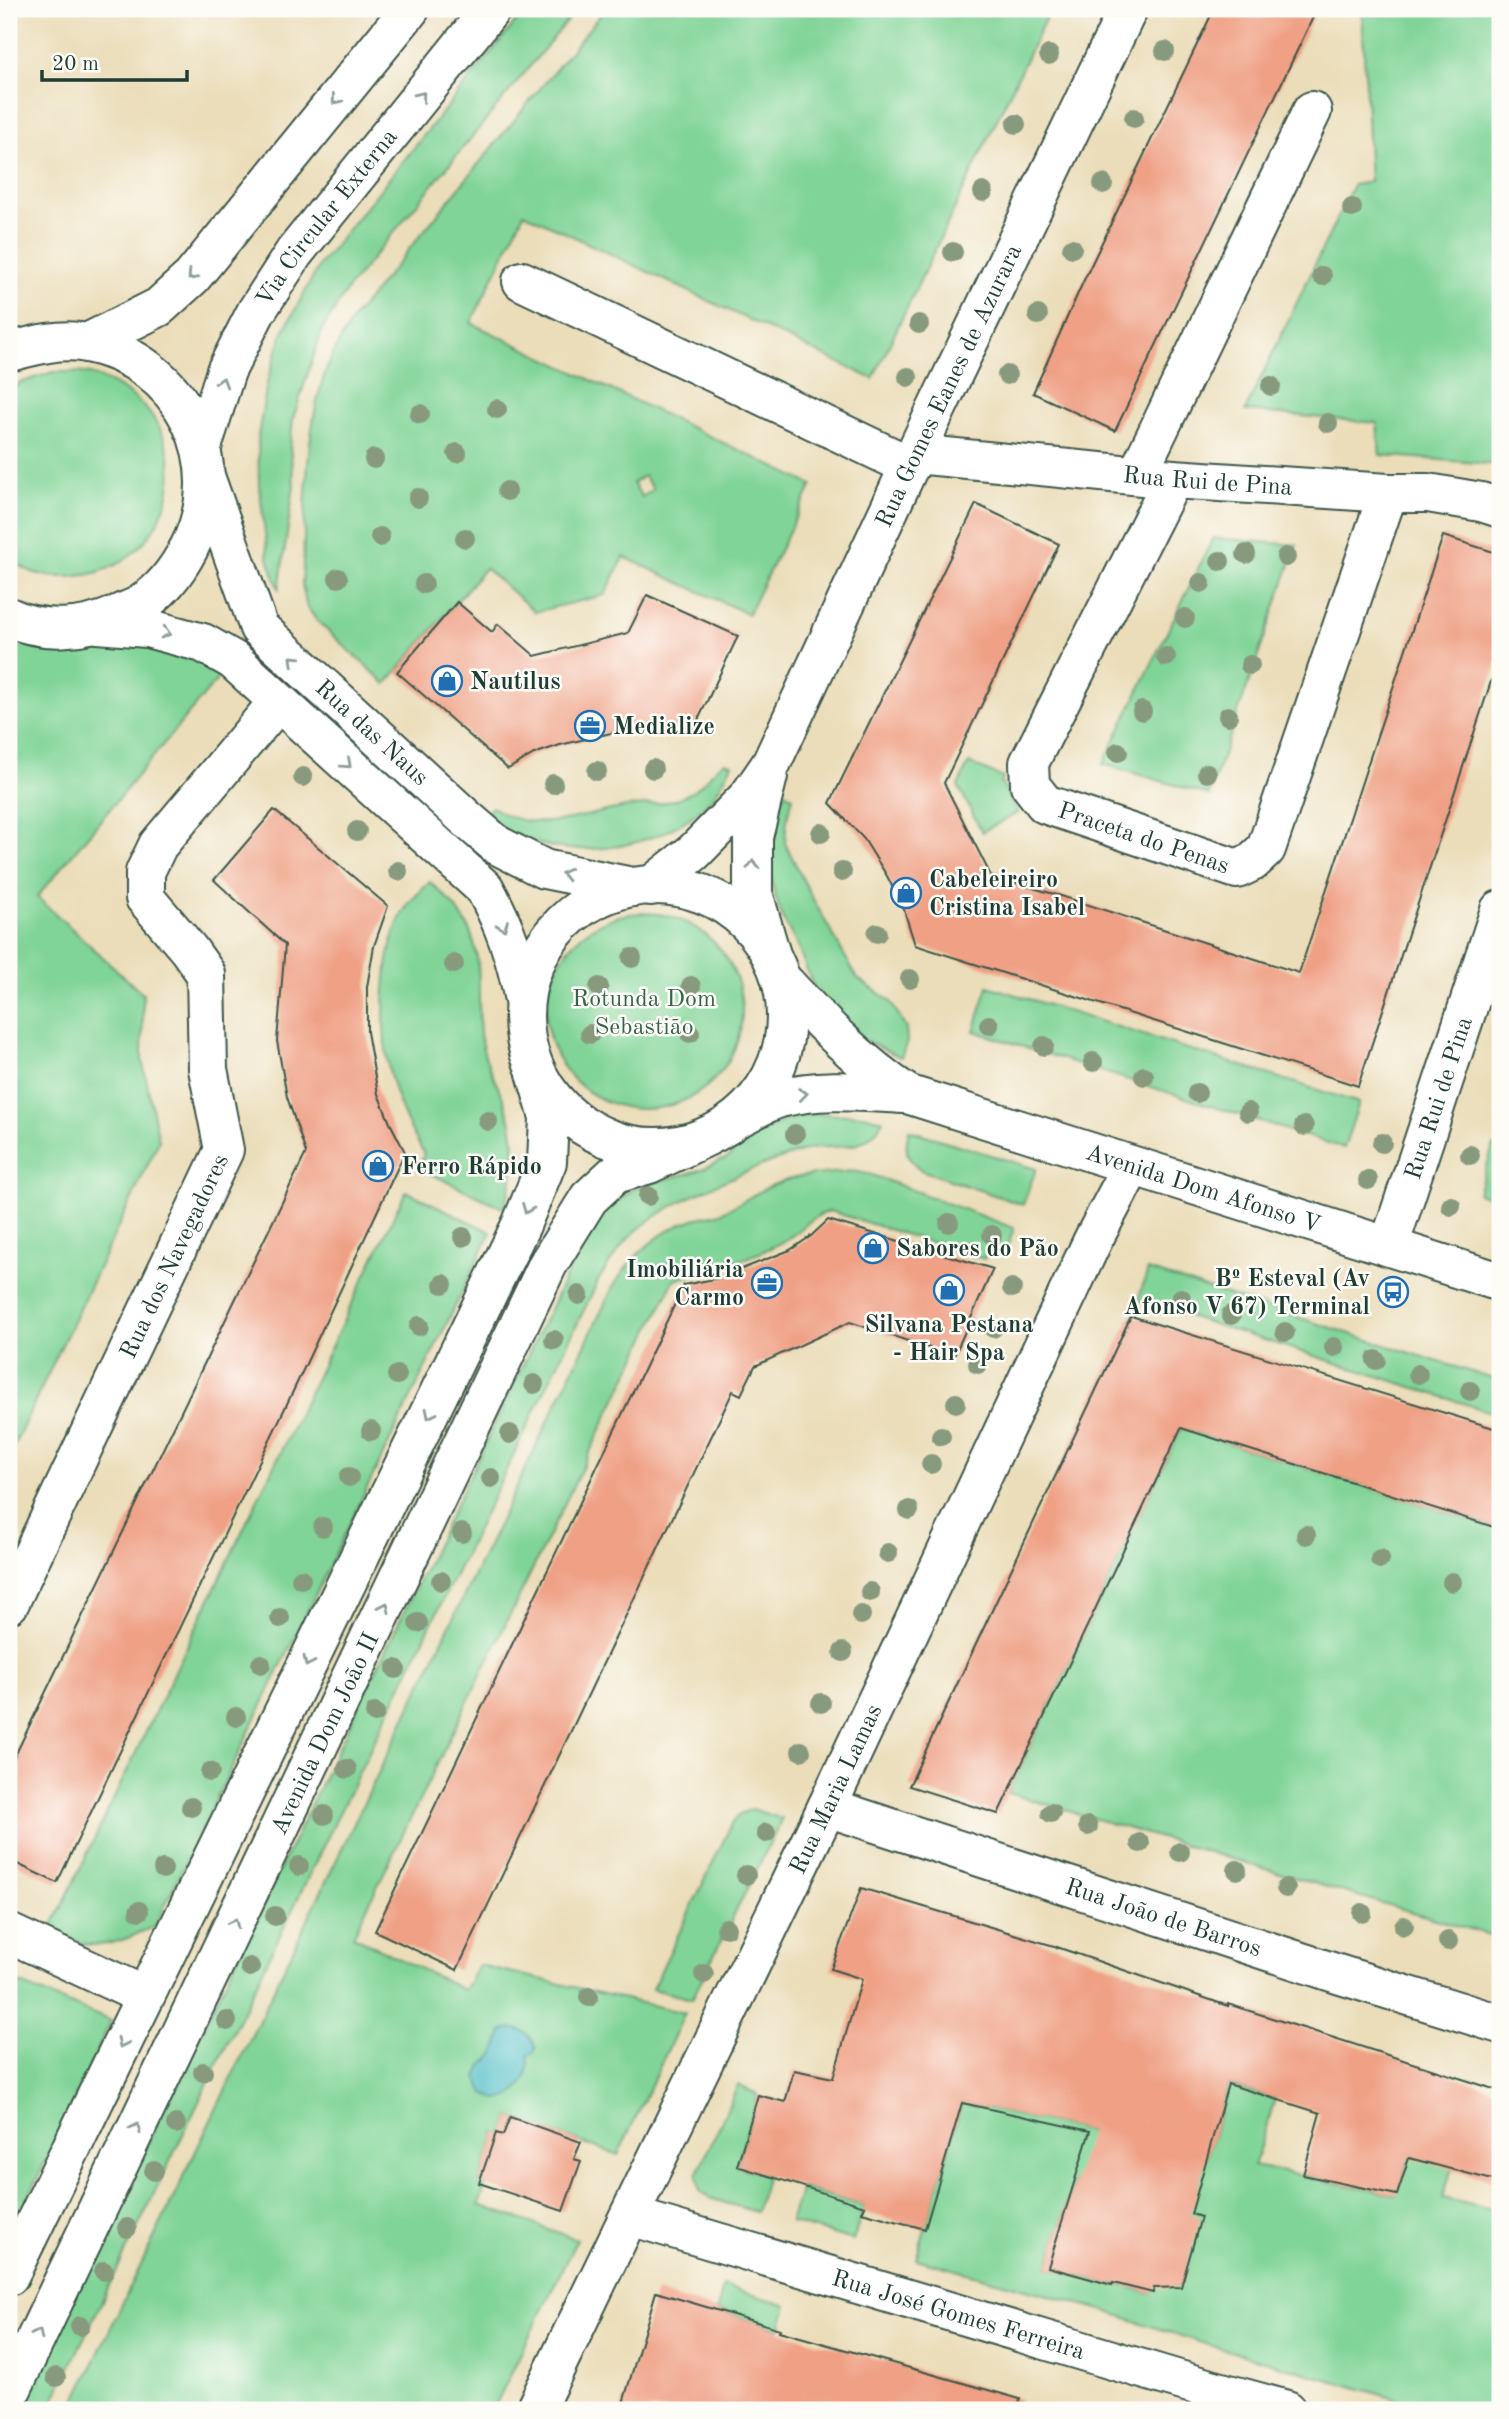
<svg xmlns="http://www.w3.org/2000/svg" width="1509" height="2419" font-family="'Old Standard TT',serif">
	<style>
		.green { fill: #80d497; stroke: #508866; stroke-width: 2; fill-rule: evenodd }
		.water { fill: #52c0c8; stroke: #387e7e; stroke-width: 2 }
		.building { fill: #efa085 }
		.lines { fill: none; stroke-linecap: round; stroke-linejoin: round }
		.minor-casing { stroke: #3e5548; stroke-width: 42 }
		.major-casing { stroke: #3e5548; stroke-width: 42 }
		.minor { stroke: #fff; stroke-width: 38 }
		.major { stroke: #fff; stroke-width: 38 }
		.tree { fill: #889a7e }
		.oneway { stroke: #8f9e9a }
		.labels { text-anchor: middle; stroke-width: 5; stroke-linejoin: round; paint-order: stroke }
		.street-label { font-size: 24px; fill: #1f3d34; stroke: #fdfcf7 }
		.poi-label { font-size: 24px; font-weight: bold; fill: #1f3d34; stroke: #fdfcf7; text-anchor: start }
		.park-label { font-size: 24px; fill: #37634d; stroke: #fdfcf7 }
	</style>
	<rect width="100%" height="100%" fill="#fdfcf7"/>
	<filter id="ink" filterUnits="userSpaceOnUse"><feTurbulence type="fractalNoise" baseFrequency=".0143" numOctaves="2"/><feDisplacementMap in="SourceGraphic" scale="14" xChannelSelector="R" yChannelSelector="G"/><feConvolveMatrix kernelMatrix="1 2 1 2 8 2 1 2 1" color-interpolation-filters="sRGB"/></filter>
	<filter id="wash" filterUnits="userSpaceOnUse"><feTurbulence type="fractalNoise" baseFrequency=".00686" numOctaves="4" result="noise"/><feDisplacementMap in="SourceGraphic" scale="28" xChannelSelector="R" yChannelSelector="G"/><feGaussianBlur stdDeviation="1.57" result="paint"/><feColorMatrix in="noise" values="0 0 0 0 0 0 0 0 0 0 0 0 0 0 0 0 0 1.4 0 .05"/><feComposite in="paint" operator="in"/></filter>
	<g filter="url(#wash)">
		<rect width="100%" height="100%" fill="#ebddb9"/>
		<!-- green -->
		<path class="green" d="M526 9H577L348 288 322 330 293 419 290 447 294 485 279 590 268 558 259 483 258 436 267 383 283 332 320 264Z
			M605 9H1050L873 379 524 213 471 323 812 485 748 614 624 557 605 595 535 612 485 568 386 684 317 621 306 605 302 584C306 517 303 422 330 361 336 346 345 332 353 318ZM644 476 653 489 642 497 633 483Z
			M1362 9H1500V465L1380 455 1377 423 1245 411 1353 185 1370 182Z
			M53 372C65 372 79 371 90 374 122 384 152 406 164 438 187 497 146 566 85 575 67 578 49 578 32 572 24 569 16 563 9 559V392L20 383Z
			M1213 538 1297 545 1209 795 1103 764Z
			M9 617 233 660 37 897 143 994 142 1059 159 1141 9 1456Z
			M724 762 732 764C727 773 722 784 716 793 676 847 576 864 516 836 505 831 495 822 485 815L492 807C535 836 576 816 621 808 643 804 663 806 684 796 703 788 708 774 724 762Z
			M969 763 1003 778 1001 783 1018 813 982 832 958 786Z
			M785 792 793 797 787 819 785 843 809 892 857 978 890 1001 898 1014 906 1029 907 1042 901 1057C876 1046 852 1037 833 1016 815 996 808 973 799 949 794 937 786 927 782 916 765 872 762 833 785 792Z
			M430 882C444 895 459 909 468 927 484 960 477 997 480 1033 482 1056 494 1077 503 1098 518 1134 518 1173 503 1208L418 1168 424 1153C388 1095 379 1044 386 977 388 955 393 929 405 909 411 899 422 890 430 882Z
			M546 1011a98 98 0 1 1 196 0a98 98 0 1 1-196 0Z
			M988 986 1359 1103 1344 1148 974 1031Z
			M807 1114 863 1115 883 1120C862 1159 837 1140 803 1151 757 1166 678 1197 641 1227 623 1241 610 1262 598 1281L49 2410H19L581 1245 603 1214 635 1187 697 1171 727 1158 749 1139 781 1122Z
			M909 1130 1036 1169 1023 1205 921 1170C906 1158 904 1149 909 1130Z
			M1493 1146 1500 1149V1200L1478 1193Z
			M853 1171 872 1175 1014 1228 1004 1256 987 1252 984 1259 830 1211C812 1215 800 1232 784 1241 750 1259 712 1271 674 1280L353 1936 464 1990 479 1965 685 2013 618 2155 510 2117 503 2135 496 2133 479 2182 486 2185 479 2205 577 2239 493 2410H71L613 1287C632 1256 659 1231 694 1219 703 1216 712 1216 720 1213 738 1205 755 1193 773 1185 798 1174 826 1174 853 1171Z
			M406 1191 491 1232 155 1926C132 1936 108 1950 81 1943 71 1940 61 1934 51 1929Z
			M1148 1270 1500 1381V1415L1138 1300Z
			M1181 1428 1500 1529V1938L1008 1793Z
			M752 1809 782 1819 692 1999 652 1989 732 1823 740 1814Z
			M9 1979 111 2021 9 2239Z
			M738 2085 758 2095 737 2166 767 2175 756 2212 709 2198 700 2191 697 2175Z
			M1228 2085 1275 2099 1254 2166 1396 2195 1408 2162 1379 2152 1457 2150 1443 2198 1500 2212V2410H1434L1202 2343 1105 2311 916 2259 962 2103 1207 2157ZM1074 2182 1182 2282 1176 2287 1155 2284 1152 2293 1113 2283 1112 2285 1048 2267Z
			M801 2188 865 2206 853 2240 790 2222Z
			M723 2286 787 2305 780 2329 717 2310Z"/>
		<!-- water -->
		<path class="water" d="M510 2028C524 2030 531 2034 536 2048L533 2053 528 2055C532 2072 518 2100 497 2099 493 2098 490 2096 486 2095L477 2078 482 2065 494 2055 502 2032Z"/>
		<g id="blocks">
			<!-- building -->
			<path class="building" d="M1214 9H1317L1115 431 1033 393 1084 280Z
				M976 504 1059 544 944 783 991 876 1061 896 1299 973 1443 536 1500 554V654L1358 1086 915 945 904 910 887 876 864 839 830 803Z
				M647 595 738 636 692 733 658 728 624 730 560 745 534 754 508 769 397 672 457 602 492 632 498 624 535 656 628 633Z
				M274 810 388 906 374 946 367 987V1032L378 1094 390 1123 405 1152 297 1383 57 1883 9 1860V1768L306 1153 287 1097 277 1041 285 945 214 880Z
				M828 1220 993 1269 954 1356 850 1322 755 1366 741 1395 733 1391 457 1970 375 1931 684 1285 719 1278 790 1250 811 1236Z
				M1131 1316 1500 1430V1529L1181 1428 998 1814 909 1786Z
				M861 1888 1054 1946 1228 2006V2004L1500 2091V2182L1409 2158 1397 2195 1303 2175 1320 2113 1228 2084 1191 2214 1201 2217 1181 2287 1154 2288 1153 2293 1113 2283 1112 2285 1048 2267 1090 2131 962 2103 925 2229 862 2212 865 2206 737 2166 758 2095 785 2102 794 2070 833 2078 862 1979 831 1969Z
				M510 2117 581 2142 574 2159 581 2161 563 2211 479 2183 496 2133 503 2135Z
				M656 2292 780 2329 779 2331 1020 2399 1018 2410H621Z"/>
		</g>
	</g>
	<g filter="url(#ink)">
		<use href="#blocks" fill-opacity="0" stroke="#3e5548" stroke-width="2"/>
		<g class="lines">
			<!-- minor casing -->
			<g class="minor-casing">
				<g id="minor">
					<path d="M522 281 910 466"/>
					<path id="s1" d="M915 454 1173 479 1388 493H1428L1481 502 1500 508"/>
					<path d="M1137 475 1312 111"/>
					<path id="s2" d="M1173 479 1029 763 1030 785 1045 804 1237 869 1252 862 1266 849 1388 493"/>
					<path d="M768 776 753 837V893L771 955"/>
					<path id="s3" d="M651 886 694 852 749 796 771 764 915 454 1128 9"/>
					<path d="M782 980C822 1023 858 1061 907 1094"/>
					<path id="s4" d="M740 1117C753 1111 766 1102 780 1098 821 1087 865 1092 907 1094L1500 1282"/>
					<path id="s5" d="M1389 1246 1500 910"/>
					<path id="s6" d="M9 1604 224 1150 208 1069 206 974 189 950 145 898V872L158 845 278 702"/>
					<path id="s7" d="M827 1807 1341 1975 1500 2024"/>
					<path d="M9 1933 145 1996"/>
					<path id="s8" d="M630 2216 1196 2385 1287 2410"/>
					<path id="s9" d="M535 2410 827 1807 1093 1240 1132 1166"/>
				</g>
			</g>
			<!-- major casing -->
			<g class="major-casing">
				<g id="major">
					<path d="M87 343 159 307 192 277 410 9"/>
					<path d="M9 352C35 345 60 338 87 343 182 361 233 463 189 548 178 569 162 591 141 604 134 609 125 611 117 615 84 630 42 633 9 617"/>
					<path id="s10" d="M202 447 226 371 256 312 294 253 491 9"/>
					<path id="s11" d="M206 479 259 628 468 820 497 845 544 869 633 887"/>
					<path d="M98 624 147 628 203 643 233 660 485 889C505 926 516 958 524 1000"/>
					<circle cx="655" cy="1016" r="131"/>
					<path d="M9 2276 521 1225 547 1162 549 1117 536 1073"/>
					<path id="s12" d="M9 2395 548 1264 589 1198 615 1174 649 1164 708 1136"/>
				</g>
			</g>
			<!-- minor -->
			<use href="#minor" class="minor"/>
			<!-- major -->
			<use href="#major" class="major"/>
		</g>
		<!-- trees -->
		<g class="tree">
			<circle cx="1165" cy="51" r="10"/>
			<circle cx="1049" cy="55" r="10"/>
			<circle cx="1134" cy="118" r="10"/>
			<circle cx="1016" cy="124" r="10"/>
			<circle cx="1103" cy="184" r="10"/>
			<circle cx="983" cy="192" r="10"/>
			<circle cx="1352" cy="208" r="10"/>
			<circle cx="1072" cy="248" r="10"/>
			<circle cx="953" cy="252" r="10"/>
			<circle cx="1322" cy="276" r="10"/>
			<circle cx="1038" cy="315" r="10"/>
			<circle cx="919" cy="324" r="10"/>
			<circle cx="1007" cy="375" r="10"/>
			<circle cx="908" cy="377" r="10"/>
			<circle cx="1271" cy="386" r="10"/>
			<circle cx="497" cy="409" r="10"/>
			<circle cx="420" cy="414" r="10"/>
			<circle cx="1328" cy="423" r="10"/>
			<circle cx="457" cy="453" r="10"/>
			<circle cx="374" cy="459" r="10"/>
			<circle cx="507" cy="491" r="10"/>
			<circle cx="418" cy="498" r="10"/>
			<circle cx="380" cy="537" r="10"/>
			<circle cx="465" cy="538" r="10"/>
			<circle cx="1246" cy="554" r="10"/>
			<circle cx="1286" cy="557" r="10"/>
			<circle cx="1220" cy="561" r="10"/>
			<circle cx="338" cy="578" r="10"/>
			<circle cx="1201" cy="583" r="10"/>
			<circle cx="424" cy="584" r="10"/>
			<circle cx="1185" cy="618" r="10"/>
			<circle cx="1166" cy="657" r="10"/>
			<circle cx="1250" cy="665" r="10"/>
			<circle cx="1142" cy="711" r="10"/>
			<circle cx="1228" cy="716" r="10"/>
			<circle cx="1118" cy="752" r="10"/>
			<circle cx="653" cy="769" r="10"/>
			<circle cx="597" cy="771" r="10"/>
			<circle cx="1207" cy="773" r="10"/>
			<circle cx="303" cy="777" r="10"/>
			<circle cx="553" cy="784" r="10"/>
			<circle cx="357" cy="831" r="10"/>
			<circle cx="821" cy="833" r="10"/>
			<circle cx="398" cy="871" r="10"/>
			<circle cx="842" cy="872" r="10"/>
			<circle cx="877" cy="933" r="10"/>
			<circle cx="632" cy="958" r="10"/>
			<circle cx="454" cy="964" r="10"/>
			<circle cx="910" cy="979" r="10"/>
			<circle cx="691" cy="986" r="10"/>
			<circle cx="599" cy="987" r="10"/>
			<circle cx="989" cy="1025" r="10"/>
			<circle cx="690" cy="1033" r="10"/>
			<circle cx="590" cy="1034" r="10"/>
			<circle cx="1044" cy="1046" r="10"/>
			<circle cx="1093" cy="1062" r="10"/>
			<circle cx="1144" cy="1076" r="10"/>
			<circle cx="1197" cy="1093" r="10"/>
			<circle cx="1248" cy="1112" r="10"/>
			<circle cx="488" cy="1121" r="10"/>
			<circle cx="1304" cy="1126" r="10"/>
			<circle cx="795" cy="1134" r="10"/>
			<circle cx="1382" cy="1143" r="10"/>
			<circle cx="1470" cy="1155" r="10"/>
			<circle cx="1368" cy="1180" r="10"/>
			<circle cx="648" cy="1196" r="10"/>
			<circle cx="1451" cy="1206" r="10"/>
			<circle cx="949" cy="1223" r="10"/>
			<circle cx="992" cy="1235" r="10"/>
			<circle cx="463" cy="1237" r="10"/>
			<circle cx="443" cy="1284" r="10"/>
			<circle cx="1012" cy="1288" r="10"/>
			<circle cx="579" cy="1295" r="10"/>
			<circle cx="1181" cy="1298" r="10"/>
			<circle cx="1231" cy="1315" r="10"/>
			<circle cx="419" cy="1326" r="10"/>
			<circle cx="993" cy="1328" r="10"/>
			<circle cx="1285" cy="1332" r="10"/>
			<circle cx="554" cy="1340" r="10"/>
			<circle cx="1334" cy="1347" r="10"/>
			<circle cx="1376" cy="1360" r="10"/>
			<circle cx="978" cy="1364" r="10"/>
			<circle cx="1418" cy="1374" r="10"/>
			<circle cx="397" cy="1375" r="10"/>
			<circle cx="534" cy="1384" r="10"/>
			<circle cx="1470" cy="1391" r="10"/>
			<circle cx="956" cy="1403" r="10"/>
			<circle cx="371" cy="1431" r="10"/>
			<circle cx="510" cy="1434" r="10"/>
			<circle cx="941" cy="1436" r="10"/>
			<circle cx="931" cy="1464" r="10"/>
			<circle cx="349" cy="1477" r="10"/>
			<circle cx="491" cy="1478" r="10"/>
			<circle cx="909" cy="1510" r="10"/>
			<circle cx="323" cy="1527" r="10"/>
			<circle cx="462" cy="1533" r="10"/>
			<circle cx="1306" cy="1535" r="10"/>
			<circle cx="888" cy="1553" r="10"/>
			<circle cx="1380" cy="1559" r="10"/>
			<circle cx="301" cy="1579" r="10"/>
			<circle cx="441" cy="1581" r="10"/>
			<circle cx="1452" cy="1582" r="10"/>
			<circle cx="870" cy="1592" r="10"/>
			<circle cx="861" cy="1615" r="10"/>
			<circle cx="280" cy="1618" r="10"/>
			<circle cx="418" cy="1623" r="10"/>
			<circle cx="843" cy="1652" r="10"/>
			<circle cx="261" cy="1664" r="10"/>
			<circle cx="396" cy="1669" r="10"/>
			<circle cx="821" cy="1703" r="10"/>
			<circle cx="375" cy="1713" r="10"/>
			<circle cx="236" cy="1717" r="10"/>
			<circle cx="801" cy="1751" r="10"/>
			<circle cx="347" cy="1769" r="10"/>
			<circle cx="210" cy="1772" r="10"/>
			<circle cx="191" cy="1807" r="10"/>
			<circle cx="1051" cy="1813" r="10"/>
			<circle cx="324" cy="1815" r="10"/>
			<circle cx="1088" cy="1826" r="10"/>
			<circle cx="766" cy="1833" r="10"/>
			<circle cx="1140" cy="1843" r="10"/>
			<circle cx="1180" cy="1852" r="10"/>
			<circle cx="299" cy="1866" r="10"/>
			<circle cx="163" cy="1869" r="10"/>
			<circle cx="1237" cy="1870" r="10"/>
			<circle cx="746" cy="1875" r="10"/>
			<circle cx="1286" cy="1888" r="10"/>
			<circle cx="139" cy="1911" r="10"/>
			<circle cx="1362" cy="1913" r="10"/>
			<circle cx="275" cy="1916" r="10"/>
			<circle cx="1404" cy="1926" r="10"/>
			<circle cx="726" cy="1928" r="10"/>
			<circle cx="1448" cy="1941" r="10"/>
			<circle cx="250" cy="1967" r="10"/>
			<circle cx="704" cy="1974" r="10"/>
			<circle cx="589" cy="1997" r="10"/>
			<circle cx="227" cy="2021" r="10"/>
			<circle cx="203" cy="2072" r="10"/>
			<circle cx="176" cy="2124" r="10"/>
			<circle cx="154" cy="2171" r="10"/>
			<circle cx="127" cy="2228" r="10"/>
			<circle cx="104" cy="2271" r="10"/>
			<circle cx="80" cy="2326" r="10"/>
			<circle cx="56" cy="2377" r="10"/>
		</g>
		<!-- one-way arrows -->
		<defs><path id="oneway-chevron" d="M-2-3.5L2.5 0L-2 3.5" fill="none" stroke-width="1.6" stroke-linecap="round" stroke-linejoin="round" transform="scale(1.75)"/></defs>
		<g class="oneway">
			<use href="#oneway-chevron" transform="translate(421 96) rotate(-51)"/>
			<use href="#oneway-chevron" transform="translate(336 100) rotate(129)"/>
			<use href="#oneway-chevron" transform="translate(192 276) rotate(133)"/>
			<use href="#oneway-chevron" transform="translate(222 382) rotate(-73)"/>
			<use href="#oneway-chevron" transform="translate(166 633) rotate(15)"/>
			<use href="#oneway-chevron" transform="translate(294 660) rotate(-137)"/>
			<use href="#oneway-chevron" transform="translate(347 764) rotate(42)"/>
			<use href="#oneway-chevron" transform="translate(753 865) rotate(-90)"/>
			<use href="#oneway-chevron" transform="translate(566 874) rotate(-167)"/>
			<use href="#oneway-chevron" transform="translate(503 926) rotate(69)"/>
			<use href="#oneway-chevron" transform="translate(803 1094) rotate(-8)"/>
			<use href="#oneway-chevron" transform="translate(527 1209) rotate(112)"/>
			<use href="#oneway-chevron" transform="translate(430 1414) rotate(116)"/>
			<use href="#oneway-chevron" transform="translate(385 1607) rotate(-65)"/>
			<use href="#oneway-chevron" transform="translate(308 1662) rotate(116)"/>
			<use href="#oneway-chevron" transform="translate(234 1923) rotate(-65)"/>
			<use href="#oneway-chevron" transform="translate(122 2043) rotate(116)"/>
			<use href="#oneway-chevron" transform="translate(136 2128) rotate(-65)"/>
			<use href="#oneway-chevron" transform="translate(38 2334) rotate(-65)"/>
		</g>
	</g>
	<!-- icons -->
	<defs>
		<g id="shop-ring" transform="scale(1.575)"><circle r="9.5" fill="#fdfcf7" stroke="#1f6fb2" stroke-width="1.5"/><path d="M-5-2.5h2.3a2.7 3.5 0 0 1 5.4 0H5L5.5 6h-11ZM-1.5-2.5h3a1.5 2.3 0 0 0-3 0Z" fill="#1f6fb2"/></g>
		<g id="office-ring" transform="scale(1.575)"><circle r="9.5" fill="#fdfcf7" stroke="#1f6fb2" stroke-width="1.5"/><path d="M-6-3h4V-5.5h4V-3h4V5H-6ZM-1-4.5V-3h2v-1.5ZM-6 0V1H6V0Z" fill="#1f6fb2"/></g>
		<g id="bus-ring" transform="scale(1.575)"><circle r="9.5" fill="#fdfcf7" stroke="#1f6fb2" stroke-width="1.5"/><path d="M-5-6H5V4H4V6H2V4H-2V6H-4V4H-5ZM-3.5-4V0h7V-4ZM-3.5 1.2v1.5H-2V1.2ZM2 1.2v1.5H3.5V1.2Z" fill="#1f6fb2"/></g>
	</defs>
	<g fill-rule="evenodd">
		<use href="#shop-ring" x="447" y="681"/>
		<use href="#office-ring" x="590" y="726"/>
		<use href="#shop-ring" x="906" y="893"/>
		<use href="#shop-ring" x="378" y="1166"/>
		<use href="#shop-ring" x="873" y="1248"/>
		<use href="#office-ring" x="767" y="1283"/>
		<use href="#shop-ring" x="949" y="1290"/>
		<use href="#bus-ring" x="1393" y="1292"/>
	</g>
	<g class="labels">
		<!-- street labels -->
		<g class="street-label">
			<text dy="8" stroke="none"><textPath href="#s10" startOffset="264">Via Circular Externa</textPath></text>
			<text dy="8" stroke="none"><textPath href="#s3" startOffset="590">Rua Gomes Eanes de Azurara</textPath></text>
			<text dy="8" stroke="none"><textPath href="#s1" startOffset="294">Rua Rui de Pina</textPath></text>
			<text dy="8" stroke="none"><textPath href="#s11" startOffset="312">Rua das Naus</textPath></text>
			<text dy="8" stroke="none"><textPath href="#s2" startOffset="469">Praceta do Penas</textPath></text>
			<text dy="8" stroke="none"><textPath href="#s5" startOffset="156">Rua Rui de Pina</textPath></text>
			<text dy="8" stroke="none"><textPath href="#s4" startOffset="483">Avenida Dom Afonso V</textPath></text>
			<text dy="8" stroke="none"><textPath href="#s6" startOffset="385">Rua dos Navegadores</textPath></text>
			<text dy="8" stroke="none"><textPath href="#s12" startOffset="733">Avenida Dom João II</textPath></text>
			<text dy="8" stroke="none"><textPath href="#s9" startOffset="690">Rua Maria Lamas</textPath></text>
			<text dy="8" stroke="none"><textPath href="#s7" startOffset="354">Rua João de Barros</textPath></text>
			<text dy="8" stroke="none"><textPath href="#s8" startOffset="343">Rua José Gomes Ferreira</textPath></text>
		</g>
		<!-- poi labels -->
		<g class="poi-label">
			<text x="470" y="689">Nautilus</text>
			<text x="613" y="734">Medialize</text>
			<text x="929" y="887">Cabeleireiro<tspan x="929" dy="28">Cristina Isabel</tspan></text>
			<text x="401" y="1174">Ferro Rápido</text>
			<text x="896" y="1256">Sabores do Pão</text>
			<text x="744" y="1277" text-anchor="end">Imobiliária<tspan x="744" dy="28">Carmo</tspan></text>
			<text x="1370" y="1286" text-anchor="end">Bº Esteval (Av<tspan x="1370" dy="28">Afonso V 67) Terminal</tspan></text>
			<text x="949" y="1332" text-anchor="middle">Silvana Pestana<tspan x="949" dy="28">- Hair Spa</tspan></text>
		</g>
		<!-- park labels -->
		<g class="park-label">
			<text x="644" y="1006">Rotunda Dom<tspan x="644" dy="28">Sebastião</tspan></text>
		</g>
	</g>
	<!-- margin -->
	<rect width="1509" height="2419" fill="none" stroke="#fdfcf7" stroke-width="35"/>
	<!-- scale -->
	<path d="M42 70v10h145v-10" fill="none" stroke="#1f3d34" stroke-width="3.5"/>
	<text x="52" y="70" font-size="21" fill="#1f3d34" stroke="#fdfcf7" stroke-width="5" paint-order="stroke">20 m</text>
</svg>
